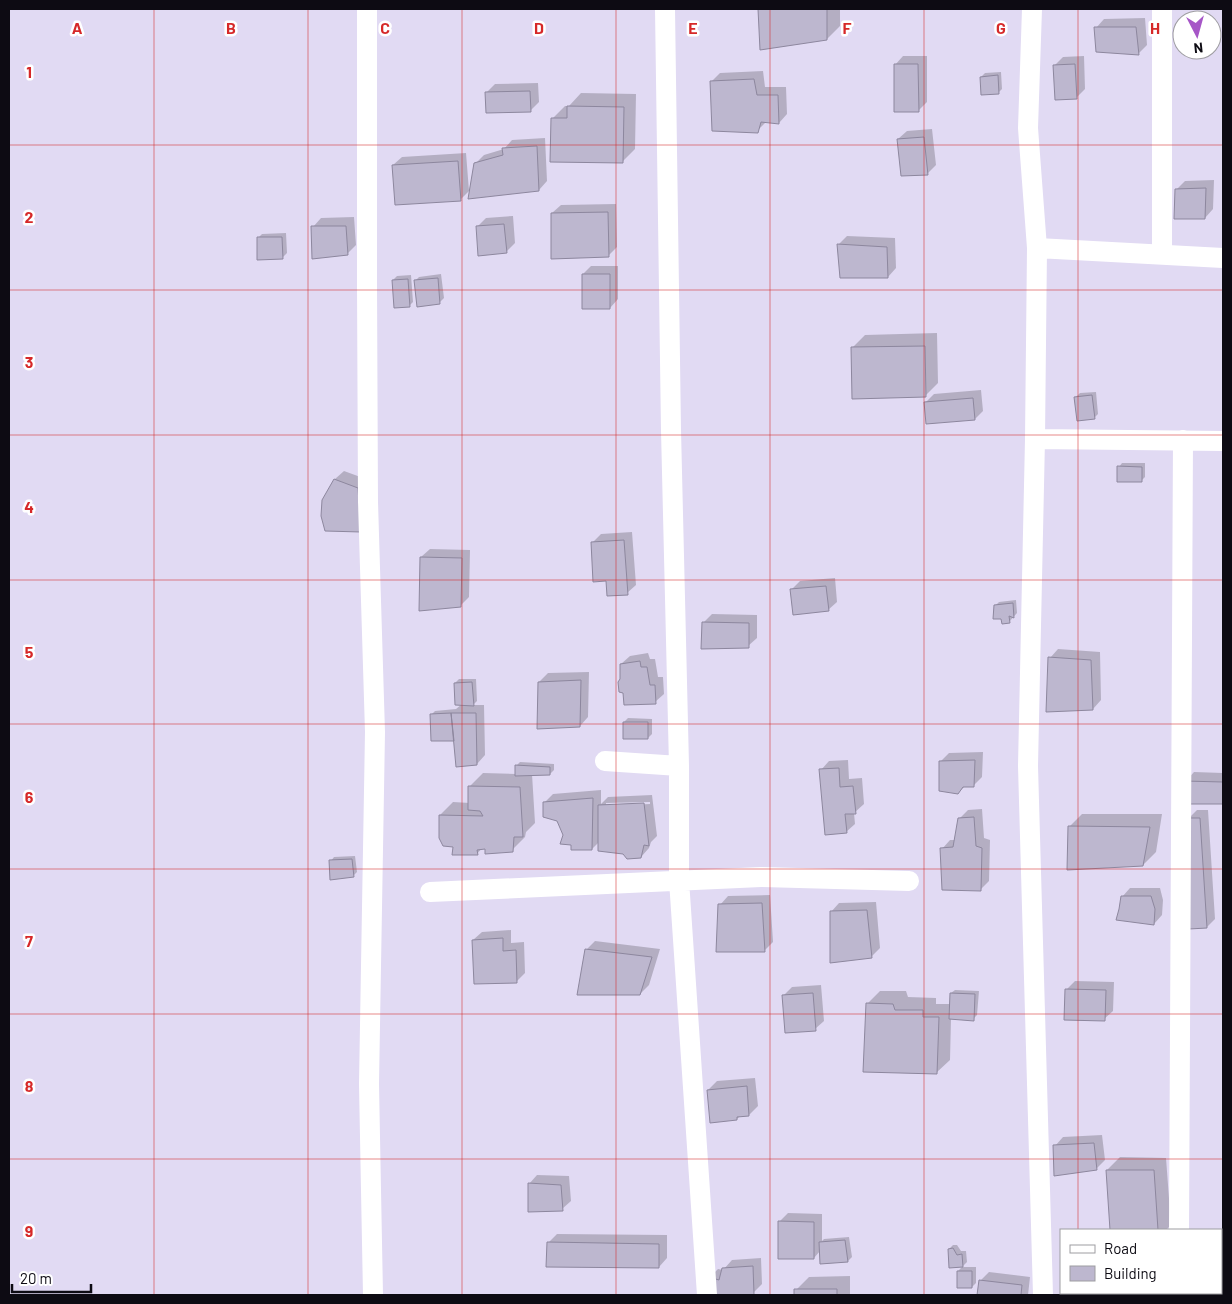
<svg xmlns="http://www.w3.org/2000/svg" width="1232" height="1304" font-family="Barlow,sans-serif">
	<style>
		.shadow { fill: #0003; fill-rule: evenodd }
		.building { fill: #bdb7cf; stroke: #8d879e }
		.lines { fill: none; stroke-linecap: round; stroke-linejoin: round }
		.street { stroke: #fff; stroke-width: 20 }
		.grid { fill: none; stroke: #d62828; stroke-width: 1; stroke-opacity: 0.55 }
		.grid-label { font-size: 16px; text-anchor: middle; font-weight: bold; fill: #d62828; stroke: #fff; stroke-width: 5; stroke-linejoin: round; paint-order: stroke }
	</style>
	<rect width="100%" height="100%" fill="#e1daf3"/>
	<!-- shadow -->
	<path class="shadow" d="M759 9H840V26L827 39 762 49Z
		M1145 18 1147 45 1138 54 1096 28 1104 19Z
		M903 56H927V102L919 110 895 65Z
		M1084 56 1085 89 1076 98 1055 65 1063 57Z
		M763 71 765 87H786L787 114 779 123 766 122 757 131 712 81 720 73Z
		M1001 72 1002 89 998 93 981 77 985 73Z
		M538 83 539 102 530 111 487 92 495 84Z
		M581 93 636 94 635 149 622 162 552 119 565 106H569Z
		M932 129 936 165 927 174 898 139 907 131Z
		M545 138 547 181 539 190 476 163 484 155 504 149 512 140Z
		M466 153 469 191 460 200 393 165 402 157Z
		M1214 180 1213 209 1205 218 1177 189 1185 181Z
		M616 204 617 247 608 256 552 213 561 205Z
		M513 216 515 243 506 252 478 226 486 218Z
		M354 217 356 245 347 254 313 227 321 218Z
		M286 233 287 253 283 257 258 238 262 234Z
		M847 236 895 238 896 268 888 277 841 276 839 244Z
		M591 266H618V299L610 308 583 274Z
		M441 274 444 298 440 302 415 281 419 277Z
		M411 275 413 302 409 306 393 280 397 276Z
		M937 333 938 383 925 396 852 348 865 335Z
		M981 390 983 411 975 419 926 402 934 394Z
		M1096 392 1098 414 1094 418 1076 397 1080 393Z
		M1122 463H1145V477L1141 481 1119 467Z
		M344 471 366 479 369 522 323 500 335 479Z
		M632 532 636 585 627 593 607 579 592 543 601 534Z
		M430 549 470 550 469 597 460 606 421 557Z
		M835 578 837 602 828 610 791 590 800 581Z
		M1016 600 1017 613 1009 622 995 606 999 602Z
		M712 614 757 615V638L748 646 703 623Z
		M1058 649 1100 652 1101 700 1093 709 1050 658Z
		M648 653 650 659H655L658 677H663L664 694 655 702 621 664 630 656Z
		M589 672 588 717 580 726 539 682 548 673Z
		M459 679H476L477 701 473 705H484L485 755 477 764 431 715 435 711 456 709 462 704 455 683Z
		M628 718 652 719V734L648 738 624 722Z
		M983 752 982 777 973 786H965L958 793 940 762 949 753Z
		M848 760 849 779 862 778 864 804 854 813 855 824 846 832 821 770 829 761Z
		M520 762 554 764V770L550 774H532L535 823 526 832 525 837 512 850 486 848H482L477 854 454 845 440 815 453 802 470 803V786L483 773 516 774V766Z
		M1194 772 1223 773V803L1186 802V781Z
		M601 790V804L608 797 652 795 657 836 651 842 649 848 641 857 624 853 599 842 592 849 573 844 565 835 558 820 544 803 553 794ZM650 802V804L606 806V803Z
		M982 809 984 838 990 840 989 881 980 890 942 849 950 840H956L959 819 968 810Z
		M1197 810H1208L1215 919 1207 927 1189 818Z
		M1082 814H1162L1156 852 1143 865 1069 827Z
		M355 856 357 872 353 876 331 861 334 857Z
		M1130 888H1160L1163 900 1162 915 1154 924 1122 897Z
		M770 895 773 942 764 951 720 905 728 896Z
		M876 902 880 948 871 957 831 912 839 903Z
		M511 930V943L524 942 525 973 517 981 473 940 482 932Z
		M595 941 660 949 649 985 640 994 586 950Z
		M1075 981 1114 982 1113 1011 1104 1019 1066 990Z
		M821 985 824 1021 815 1029 783 996 792 987Z
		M955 990 979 991 977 1015 973 1019 951 1018 950 1060 936 1073 867 1004 880 991H906L908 997 936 998V1004H951V993Z
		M755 1078 758 1106 749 1115 740 1116 737 1119 708 1090 717 1081Z
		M1102 1135 1105 1160 1096 1169 1055 1146 1063 1137Z
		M1120 1157 1166 1158 1171 1225 1166 1230H1111L1107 1170Z
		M537 1175 569 1176 571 1201 562 1209 529 1184Z
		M788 1213 822 1214V1241L824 1239 849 1237 852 1257 848 1261 820 1251 814 1258 779 1222Z
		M557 1234 667 1235V1258L659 1267 548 1243Z
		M953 1245H957L961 1251H966L967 1262 963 1266 949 1249Z
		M761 1258 762 1284 751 1295H711L710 1277 718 1269 723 1270 732 1260Z
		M962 1267H976V1283L972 1287 958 1271Z
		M989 1272 1030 1277 1028 1295H979L980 1281Z
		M850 1276V1295H796V1290L809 1277Z"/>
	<!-- building -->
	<path class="building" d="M758 9H827V40L760 50Z
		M1094 27H1136L1139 55 1096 52Z
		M894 64H918L919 112H894Z
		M1075 64 1077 99 1055 100 1053 65Z
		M998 75 999 94 981 95 980 77Z
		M754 79 757 95H778L779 124 761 122 758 133 712 131 710 81Z
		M530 91 531 112 486 113 485 92Z
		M567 106 624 107 623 163 550 162 551 118H567Z
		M924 137 928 175 901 176 897 139Z
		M537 146 539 191 468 199 474 163 503 155 502 148Z
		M458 161 461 201 395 205 392 165Z
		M1206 188 1205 219H1174L1175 189Z
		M608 212 609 257 551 259V213Z
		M504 224 507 253 478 256 476 226Z
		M311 226H346L348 255 312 259Z
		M257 237H282L283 259 257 260Z
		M837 244 887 247 888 278H840Z
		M582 274H610V309H582Z
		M438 278 440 304 417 307 414 280Z
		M408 279 410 307 394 308 392 280Z
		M925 346 926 397 852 399 851 347Z
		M1092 395 1095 419 1077 421 1074 397Z
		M973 398 975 420 926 424 924 402Z
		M1117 466 1142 467V482H1117Z
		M334 479 358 488 361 532 325 531 321 516 322 500Z
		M624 540 628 595 607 596 606 581 593 582 591 542Z
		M420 557 462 558 461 607 419 611Z
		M826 586 829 611 793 615 790 589Z
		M1013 603 1014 618 1009 616 1010 623 1002 624 1001 619H993L994 605Z
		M702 622 749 623V648L701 649Z
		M1048 657 1091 660 1093 710 1046 712Z
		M640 661 641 667H647L650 685H655L656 704 624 705 623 693 619 692 618 682 620 679V664Z
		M581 680 580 727 537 729 538 682Z
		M472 682 474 706 455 705 454 683Z
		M451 713H476L477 765 456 767Z
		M451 713 454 741H431L430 714Z
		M623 722H648V739H623Z
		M975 760 974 787H963L958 794 939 791V761Z
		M515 765 550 767V775L515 776Z
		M839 768 840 787 853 786 856 814H845L847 833 825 835 819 769Z
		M1184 781 1223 782V804H1185Z
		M468 786 520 787 523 837H514L513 852 485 854V849L477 850 478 855H452L453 847 443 846 439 838V815L483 816 480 811 468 810Z
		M593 798 592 850H571V845L560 844 563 835 557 821 543 817V802Z
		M644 803 649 846 644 845 641 858 627 859 623 854 598 851V805Z
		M974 817 976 846 982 848 981 891 942 890 940 848 953 847 958 818Z
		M1187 818H1200L1207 928 1189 929Z
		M1068 826 1150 827 1143 866 1067 870Z
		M352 859 354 877 330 880 329 860Z
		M1121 896H1151L1155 909 1154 925 1116 920 1119 909Z
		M762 903 765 952H716L718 904Z
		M867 910 872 958 830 963V911Z
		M503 938V951L516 950 517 983 474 984 472 940Z
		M585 949 652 957 640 995H577Z
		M1065 989 1106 990 1105 1021 1064 1020Z
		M813 993 816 1031 785 1033 782 995Z
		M950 993 975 994 974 1021 949 1019Z
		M866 1003 893 1004 895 1010H923V1017H939L937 1074 863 1072Z
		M747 1086 749 1116 737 1117V1120L710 1123 707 1090Z
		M1094 1143 1097 1170 1054 1176 1053 1145Z
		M1106 1170H1154L1158 1230H1110Z
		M528 1183 561 1185 563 1211 528 1212Z
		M778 1221 814 1222V1259H778Z
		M845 1240 848 1262 820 1264 819 1242Z
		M547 1242 659 1244V1268L546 1267Z
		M953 1248 957 1255 962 1254 963 1267 949 1268 948 1249Z
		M753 1266 754 1294 753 1295H710L709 1277 719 1280 722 1268Z
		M957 1271H972V1288H957Z
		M979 1280 1022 1285 1021 1295H977Z
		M794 1289H837V1295H794Z"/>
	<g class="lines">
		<!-- street -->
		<path class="street" d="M367 9V284L368 502 375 732 369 1084 373 1295
			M665 9 671 430 679 766V880L707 1295
			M1032 9 1028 128 1037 248 1035 439 1028 766 1043 1295
			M1037 248 1223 258
			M1162 254V9
			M1035 439 1223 441
			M605 761 679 766
			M430 892 761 877 909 881
			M1179 1230 1183 440
			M1179 1295V1293"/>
	</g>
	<!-- grid -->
	<path class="grid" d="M154 9V1295M308 9V1295M462 9V1295M616 9V1295M770 9V1295M924 9V1295M1078 9V1230M9 145H1223M9 290H1223M9 435H1223M9 580H1223M9 724H1223M9 869H1223M9 1014H1223M9 1159H1223M1078 1293V1295"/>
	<g class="grid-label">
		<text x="77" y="34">A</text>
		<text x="231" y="34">B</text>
		<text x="385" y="34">C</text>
		<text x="539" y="34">D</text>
		<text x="693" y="34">E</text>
		<text x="847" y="34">F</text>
		<text x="1001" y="34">G</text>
		<text x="1155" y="34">H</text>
		<text x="29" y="78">1</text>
		<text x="29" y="223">2</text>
		<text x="29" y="368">3</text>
		<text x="29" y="513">4</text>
		<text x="29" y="658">5</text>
		<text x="29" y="803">6</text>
		<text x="29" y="947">7</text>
		<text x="29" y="1092">8</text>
		<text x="29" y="1237">9</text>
	</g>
	<!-- border -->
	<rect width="1232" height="1304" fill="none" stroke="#0d0b13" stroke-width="20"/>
	<!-- legend -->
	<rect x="1060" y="1229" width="162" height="65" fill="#ffffff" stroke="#9e9da1"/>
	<rect x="1070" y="1245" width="25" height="8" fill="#ffffff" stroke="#9e9da1"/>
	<text x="1104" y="1254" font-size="15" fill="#0d0b13">Road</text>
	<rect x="1070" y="1266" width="25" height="15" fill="#bdb7cf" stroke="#9e9da1"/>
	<text x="1104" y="1279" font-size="15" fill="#0d0b13">Building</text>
	<!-- north arrow -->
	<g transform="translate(1197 35) rotate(174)"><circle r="24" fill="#ffffff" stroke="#9e9da1"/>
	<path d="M0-4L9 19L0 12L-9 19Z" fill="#a656c7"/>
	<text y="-8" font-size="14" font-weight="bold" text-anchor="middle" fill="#0d0b13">N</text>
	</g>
	<!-- scale -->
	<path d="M12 1284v8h79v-8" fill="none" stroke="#0d0b13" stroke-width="2.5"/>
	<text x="20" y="1284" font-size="15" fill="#0d0b13" stroke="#ffffff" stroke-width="4" paint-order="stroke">20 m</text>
</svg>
